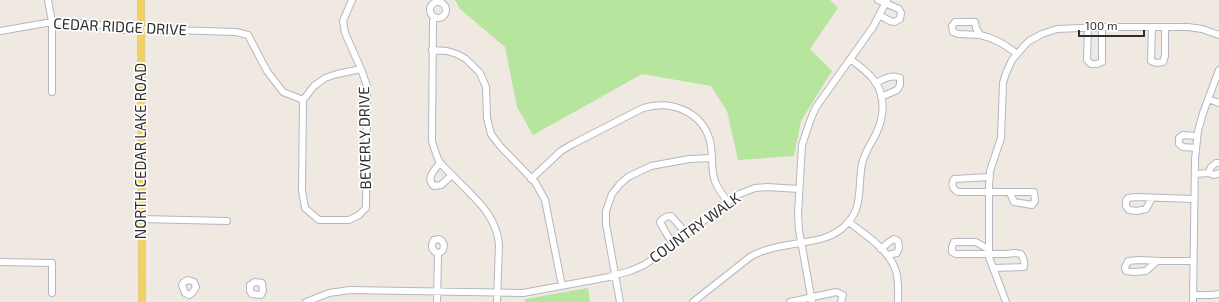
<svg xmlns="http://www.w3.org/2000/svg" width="1219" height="302" font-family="'Exo 2',sans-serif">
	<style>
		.green { fill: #b6e59e }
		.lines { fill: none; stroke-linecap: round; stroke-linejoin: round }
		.minor-casing { stroke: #b4b7c1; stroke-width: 8 }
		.major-casing { stroke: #c9c9c9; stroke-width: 8 }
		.minor { stroke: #fff; stroke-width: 6 }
		.major { stroke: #f2d163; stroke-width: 7 }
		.labels { text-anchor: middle; stroke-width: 3.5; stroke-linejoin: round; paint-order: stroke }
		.street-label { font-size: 15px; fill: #2e2e2e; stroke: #fff }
	</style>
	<rect width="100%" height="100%" fill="#efe9e1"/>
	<!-- green -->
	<path class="green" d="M455 0H830L838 8 810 49 832 71 801 121 794 156 738 160 727 111 711 86 642 74 533 135 517 107 505 47 460 9Z
		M588 288 590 302H525V299Z"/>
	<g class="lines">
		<!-- minor casing -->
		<g class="minor-casing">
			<path id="minor" d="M48 0 52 22V92
				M352 0 343 21 345 33 361 69 367 86 366 208 359 215 349 220H319L305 208 302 191 303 100 314 86 325 78 337 74 361 69
				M878 0 899 9 901 13 900 19 894 22 890 21 879 15
				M430 10a8 8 0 1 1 16 0a8 8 0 1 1-16 0Z
				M435 17 433 21 432 141C434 148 436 155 439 161 443 167 449 172 454 177 474 198 496 214 499 244L497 302
				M1088 27 1087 60 1091 64H1097L1102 62V27
				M1152 27 1151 61 1156 63 1163 62 1165 56V27
				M0 31 52 22 97 24 120 30 141 29 236 32 248 35 267 71 283 92 303 100
				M980 35 958 34 953 32 952 26 955 22H975L976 28 980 35C996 39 1004 44 1017 54
				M432 50 447 51 457 54 466 59 480 73 486 87 487 118 491 134 500 146 535 182 545 200 562 286
				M876 83C884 79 892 74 900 78V85L897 90 881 97
				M1208 99 1219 103
				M1196 148 1183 147 1179 144V138L1183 135 1197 136
				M440 163C435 169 425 179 434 186L441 185 452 175
				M1208 173 1211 167 1216 163H1219
				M1195 174 1209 173 1214 175 1219 173
				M990 177 954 179C951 184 952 189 958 192H1034L1035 201 1032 205 1014 202 1010 193
				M531 179 561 151 571 145 643 108C671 100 702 111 710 141 713 153 711 166 714 178 716 187 722 194 728 202
				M1152 198 1146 209 1137 211 1129 210 1126 206V201L1128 198 1136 197 1194 199
				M141 219 227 221
				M849 222C865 235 889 249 896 271 899 281 898 292 898 302
				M439 239 442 241 444 245 443 250 438 254C432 250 430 246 434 240Z
				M673 244 666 233 660 222C663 218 666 216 671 216L687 234
				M881 249 889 242 894 239 898 241 899 248 897 253 887 255
				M988 249 976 242H954L952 247V252L956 254H1006L1015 253 1021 254C1024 259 1025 262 1024 267L993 268
				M1157 261 1146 271 1134 272 1126 271 1125 267 1128 261 1139 260 1160 261H1194
				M0 262 52 263V293
				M188 280 194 282 196 287 193 292 189 295 185 293 182 285 184 282Z
				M255 282 262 283 263 291 261 295 252 294 250 291V285Z
				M1193 295H1210L1219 294
				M306 302 329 293 350 290 523 293 609 277 630 271 644 265 659 255 737 195 755 188 767 187 799 189
				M437 302 438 254
				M620 302 606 224V211L612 194 620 184 628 177 651 166 689 159 712 158
				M693 302 750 257C767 247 786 246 805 242 818 240 829 238 840 230 865 211 857 190 862 164 864 154 870 145 875 136 884 118 887 96 873 79 867 71 858 65 850 59
				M790 302 836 292 843 295 841 302
				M812 302 799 230 798 214 802 145 810 121 816 107 873 27 887 0
				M1006 302 989 257V186L990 171 1001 138 1003 83 1006 73 1012 60 1024 46 1029 41 1042 34 1057 29 1102 27H1188L1202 29 1219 35
				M1193 302 1195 159 1198 131 1203 113 1219 70"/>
		</g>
		<!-- major casing -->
		<g class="major-casing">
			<path id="major" d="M141 0 142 302"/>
		</g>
		<!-- minor -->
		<use href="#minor" class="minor"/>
		<!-- major -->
		<use href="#major" class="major"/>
	</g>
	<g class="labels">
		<!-- street labels -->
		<g class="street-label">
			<text transform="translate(120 27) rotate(3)" y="5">CEDAR RIDGE DRIVE</text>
			<text transform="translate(365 138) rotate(-91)" y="5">BEVERLY DRIVE</text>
			<text transform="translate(141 151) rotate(-90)" y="5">NORTH CEDAR LAKE ROAD</text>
			<text transform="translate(695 228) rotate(-36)" y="5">COUNTRY WALK</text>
		</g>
	</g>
	<!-- scale -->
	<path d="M1079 30v6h65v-6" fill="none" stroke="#2e2e2e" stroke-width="2"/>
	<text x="1085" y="30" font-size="12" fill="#2e2e2e" stroke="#ffffff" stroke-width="3" paint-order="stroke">100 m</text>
</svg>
